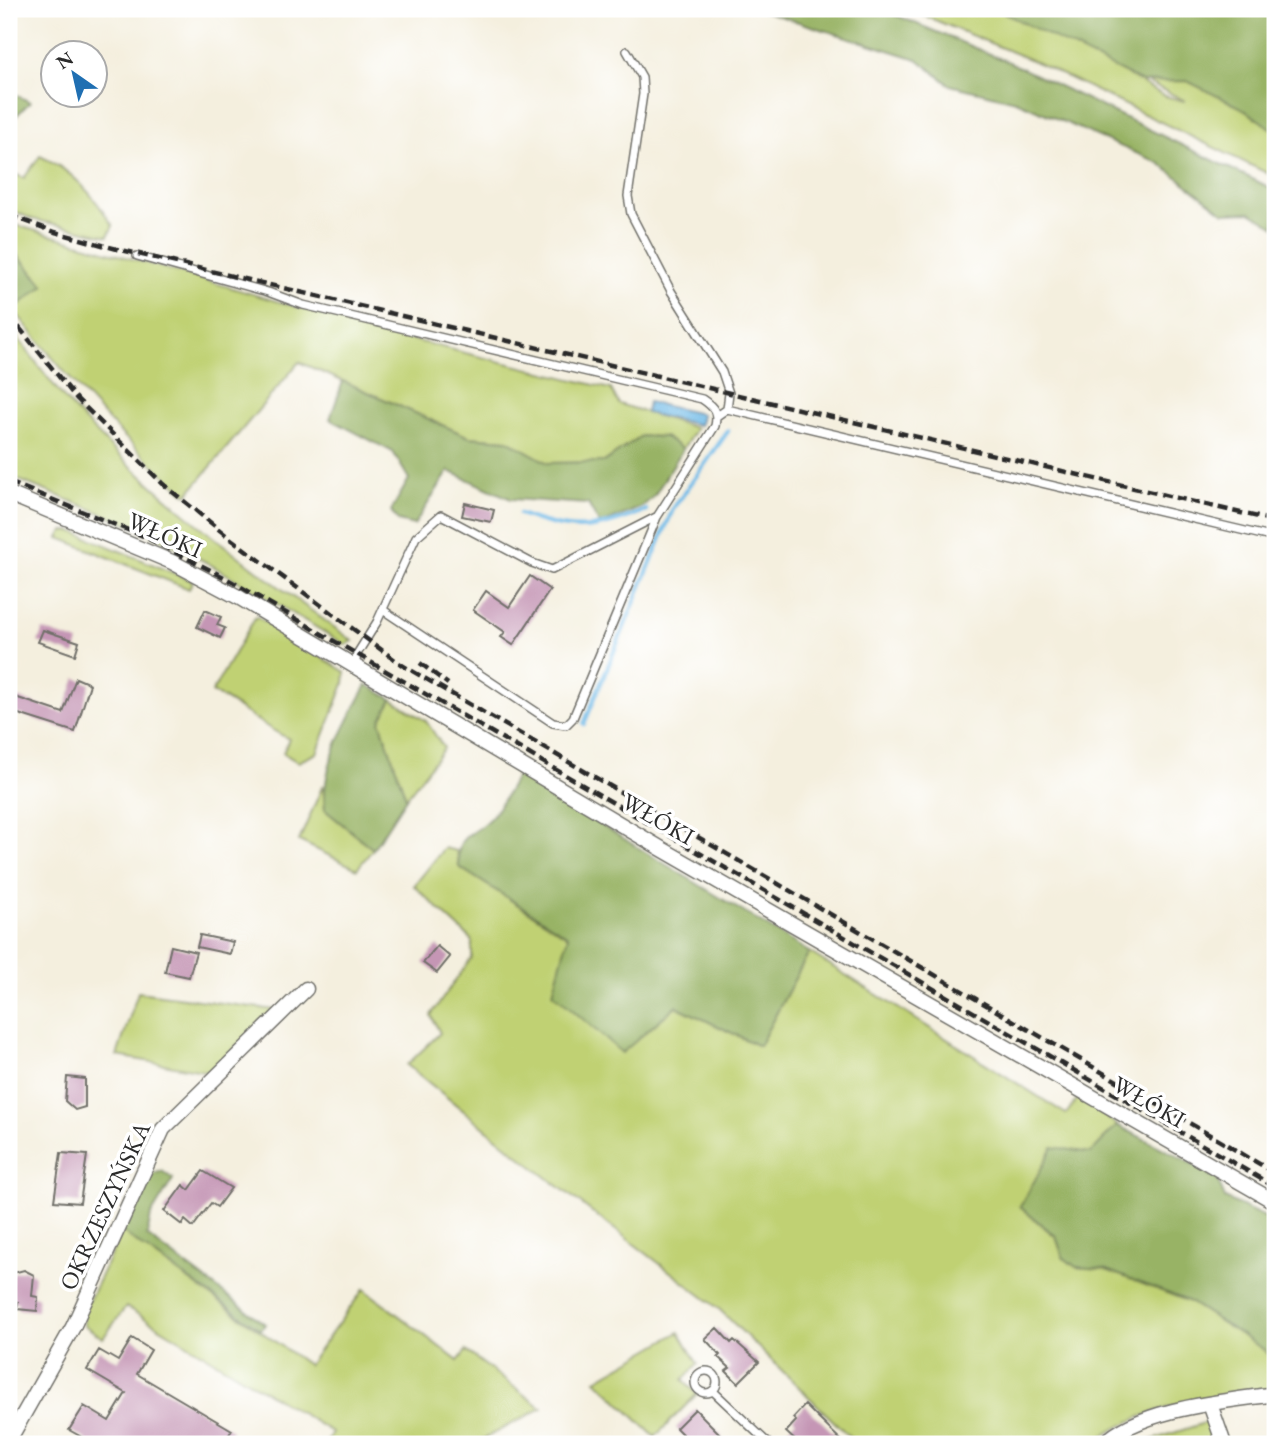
<svg xmlns="http://www.w3.org/2000/svg" width="1284" height="1453" font-family="'EB Garamond',serif">
	<style>
		.green { fill: #c0d173; stroke: #767e4f; stroke-width: 2; fill-rule: evenodd }
		.forest { fill: #98b365; stroke: #626f48; stroke-width: 2 }
		.water { fill: #6ebae7; stroke: #4c7289; stroke-width: 2 }
		.lines { fill: none; stroke-linecap: round; stroke-linejoin: round }
		.stream { stroke: #6ebae7; stroke-width: 4.5 }
		.building { fill: #c596b5 }
		.service-casing { stroke: #71706a; stroke-width: 10 }
		.minor-casing { stroke: #71706a; stroke-width: 17 }
		.service { stroke: #fff; stroke-width: 7 }
		.minor { stroke: #fff; stroke-width: 14 }
		.rail { stroke: #2b2b2b; stroke-width: 4.5; stroke-dasharray: 10 5; stroke-linecap: butt }
		.labels { text-anchor: middle; stroke-width: 7; stroke-linejoin: round; paint-order: stroke }
		.street-label { font-size: 24px; fill: #2b2b2b; stroke: #fff }
	</style>
	<rect width="100%" height="100%" fill="#fff"/>
	<filter id="ink" filterUnits="userSpaceOnUse"><feTurbulence type="fractalNoise" baseFrequency=".0143" numOctaves="2"/><feDisplacementMap in="SourceGraphic" scale="14" xChannelSelector="R" yChannelSelector="G"/><feConvolveMatrix kernelMatrix="1 2 1 2 8 2 1 2 1" color-interpolation-filters="sRGB"/></filter>
	<filter id="wash" filterUnits="userSpaceOnUse"><feTurbulence type="fractalNoise" baseFrequency=".00686" numOctaves="4" result="noise"/><feDisplacementMap in="SourceGraphic" scale="28" xChannelSelector="R" yChannelSelector="G"/><feGaussianBlur stdDeviation="1.57" result="paint"/><feColorMatrix in="noise" values="0 0 0 0 0 0 0 0 0 0 0 0 0 0 0 0 0 1.4 0 .05"/><feComposite in="paint" operator="in"/></filter>
	<g filter="url(#wash)">
		<rect width="100%" height="100%" fill="#f4efde"/>
		<!-- green -->
		<path class="green" d="M908 9H996L1032 26 1275 9V177L1036 62ZM1096 57 1184 100V101L1165 96Z
			M40 156C73 170 94 196 113 226L108 236 32 219 9 209V172L24 178Z
			M9 223 393 335 611 389 619 404 696 428 683 449 665 437 641 436 604 462 548 463 507 440 469 437 299 362 187 495C121 439 66 377 13 309L44 285 9 245Z
			M9 326C27 350 45 375 64 398 148 493 251 567 353 641L346 645 206 562 138 528 9 476Z
			M63 531H72L193 581 189 589 59 538Z
			M256 616 345 672 344 684 317 753 298 762 283 753 289 739C262 726 239 706 212 692Z
			M392 699 426 721 444 748 406 798 380 721Z
			M323 785 325 810 373 849 357 869 299 841Z
			M444 848 457 851 459 867 676 1006 759 1046 809 952 1066 1114 1079 1097 1117 1125 1091 1153 1020 1207 1056 1237 1063 1257 1076 1267 1104 1269 1188 1301 1263 1349 1275 1362V1389C1207 1398 1149 1403 1091 1444H857L719 1309 528 1163 407 1065 440 1033 431 1015 472 957V940L414 886Z
			M138 992 275 1010 209 1072 117 1056Z
			M122 1232 308 1365 364 1289 458 1361 466 1351 542 1408 474 1444H325L332 1432 126 1307 103 1338 84 1325 83 1312Z
			M679 1332 698 1364 683 1380 697 1394 655 1437 596 1380Z
			M1207 1422 1214 1444H1140Z"/>
		<!-- forest -->
		<path class="forest" d="M757 9H875L898 16 1009 62 1275 190V227L1250 212 1224 213 1159 163 1016 101 950 85 917 59Z
			M996 9H1275V131L1240 107 1187 81 1142 82Z
			M9 91 30 102 10 122 9 121Z
			M9 245 44 286 13 309 9 304Z
			M343 381 469 437 507 440 548 463 604 462 641 436 665 437 683 449 654 496 642 507 600 525 588 504 511 499 449 471 414 525 398 521 391 511 409 479 393 452 330 419Z
			M367 685 392 699 380 721 406 798 373 849 325 810C321 764 346 724 367 685Z
			M518 774 809 952 759 1046 676 1006 622 1053 553 993 568 936 459 867C455 833 469 839 488 820 500 809 509 788 518 774Z
			M1117 1125 1216 1176 1225 1198 1275 1222V1362L1263 1349 1188 1301 1104 1269 1076 1267 1063 1257 1056 1236 1020 1207 1053 1147 1091 1153Z
			M162 1171 173 1179 151 1215 147 1236 265 1324 261 1330 122 1232 150 1175Z"/>
		<!-- water -->
		<path class="water" d="M648 402 702 414 700 425 646 413Z"/>
		<g class="lines">
			<!-- stream -->
			<path class="stream" d="M520 514C571 534 596 532 646 510
				M584 724 673 509 728 431"/>
		</g>
		<g id="blocks">
			<!-- building -->
			<path class="building" d="M465 503 494 510 491 522 462 516Z
				M530 576 550 590 513 645 501 637 505 632 473 610 486 591 509 607Z
				M205 610 221 617 217 625 225 628 220 638 197 627Z
				M43 630 79 642 75 655 38 642Z
				M76 678 90 684 75 732 9 711V695L63 713Z
				M200 935 233 942 230 954 197 947Z
				M171 946 196 952 189 977 165 972Z
				M437 946 450 957 437 973 423 963Z
				M67 1077 85 1079V1107L75 1110 65 1101Z
				M61 1153 87 1155 80 1203 54 1201Z
				M203 1171 231 1188 217 1207 211 1203 193 1227 185 1220 182 1225 164 1211 183 1185 189 1190Z
				M24 1270 34 1275 32 1296 38 1297 37 1311 17 1309 18 1302 9 1301 13 1273Z
				M717 1328 731 1343 734 1340 759 1362 738 1383 726 1371 730 1368 718 1357 720 1355 705 1339Z
				M132 1338 151 1350 137 1374 232 1430 223 1444H84L87 1440 69 1430 84 1406 109 1421 126 1393 87 1370 99 1350 118 1361Z
				M805 1405 819 1419 845 1444H799L786 1432 796 1421 793 1418Z
				M695 1409 722 1436 714 1444H692L676 1428Z"/>
		</g>
	</g>
	<g filter="url(#ink)">
		<use href="#blocks" fill-opacity="0" stroke="#71706a" stroke-width="2"/>
		<g class="lines">
			<!-- service casing -->
			<g class="service-casing">
				<path id="service" d="M627 51 642 77 643 94 628 196 631 214 671 291 722 372 729 393 727 409 717 416
					M137 256 268 292 303 305 702 399C714 407 718 412 715 426L657 517 573 718 566 725 553 723 383 610
					M727 409 1275 538
					M355 667 357 654 377 622 416 537 441 515 532 563 552 570 656 517
					M695 1382a11 11 0 1 1 22 0a11 11 0 1 1-22 0Z
					M713 1391 769 1444"/>
			</g>
			<!-- minor casing -->
			<g class="minor-casing">
				<path id="minor" d="M9 494 172 562 240 598 662 849 1275 1202
					M1210 1404 1224 1444
					M9 1440 73 1327 163 1129 306 989
					M1104 1444C1139 1408 1228 1401 1275 1394"/>
			</g>
			<!-- service -->
			<use href="#service" class="service"/>
			<!-- minor -->
			<use href="#minor" class="minor"/>
			<!-- rail -->
			<path class="rail" d="M9 215 55 232 117 249 1275 521
				M9 315 77 399 163 484 227 536 402 665 1234 1149
				M9 482 143 536 224 577 1275 1187
				M420 663 448 684
				M1227 1145 1275 1173"/>
		</g>
	</g>
	<g class="labels">
		<!-- street labels -->
		<g class="street-label">
			<text transform="translate(165 535) rotate(24)" y="8">WŁÓKI</text>
			<text transform="translate(658 819) rotate(30)" y="8">WŁÓKI</text>
			<text transform="translate(1149 1102) rotate(30)" y="8">WŁÓKI</text>
			<text transform="translate(105 1206) rotate(-65)" y="8">OKRZESZYŃSKA</text>
		</g>
	</g>
	<!-- margin -->
	<rect width="1284" height="1453" fill="none" stroke="#fff" stroke-width="35"/>
	<!-- north arrow -->
	<g transform="translate(74 74) rotate(326)"><circle r="33" fill="#ffffff" stroke="#aaaaaa" stroke-width="2"/>
	<path d="M0-5L12 26L0 18L-12 26Z" fill="#1f6fb2"/>
	<text y="-10" font-size="19" font-weight="bold" text-anchor="middle" fill="#2b2b2b">N</text>
	</g>
</svg>
